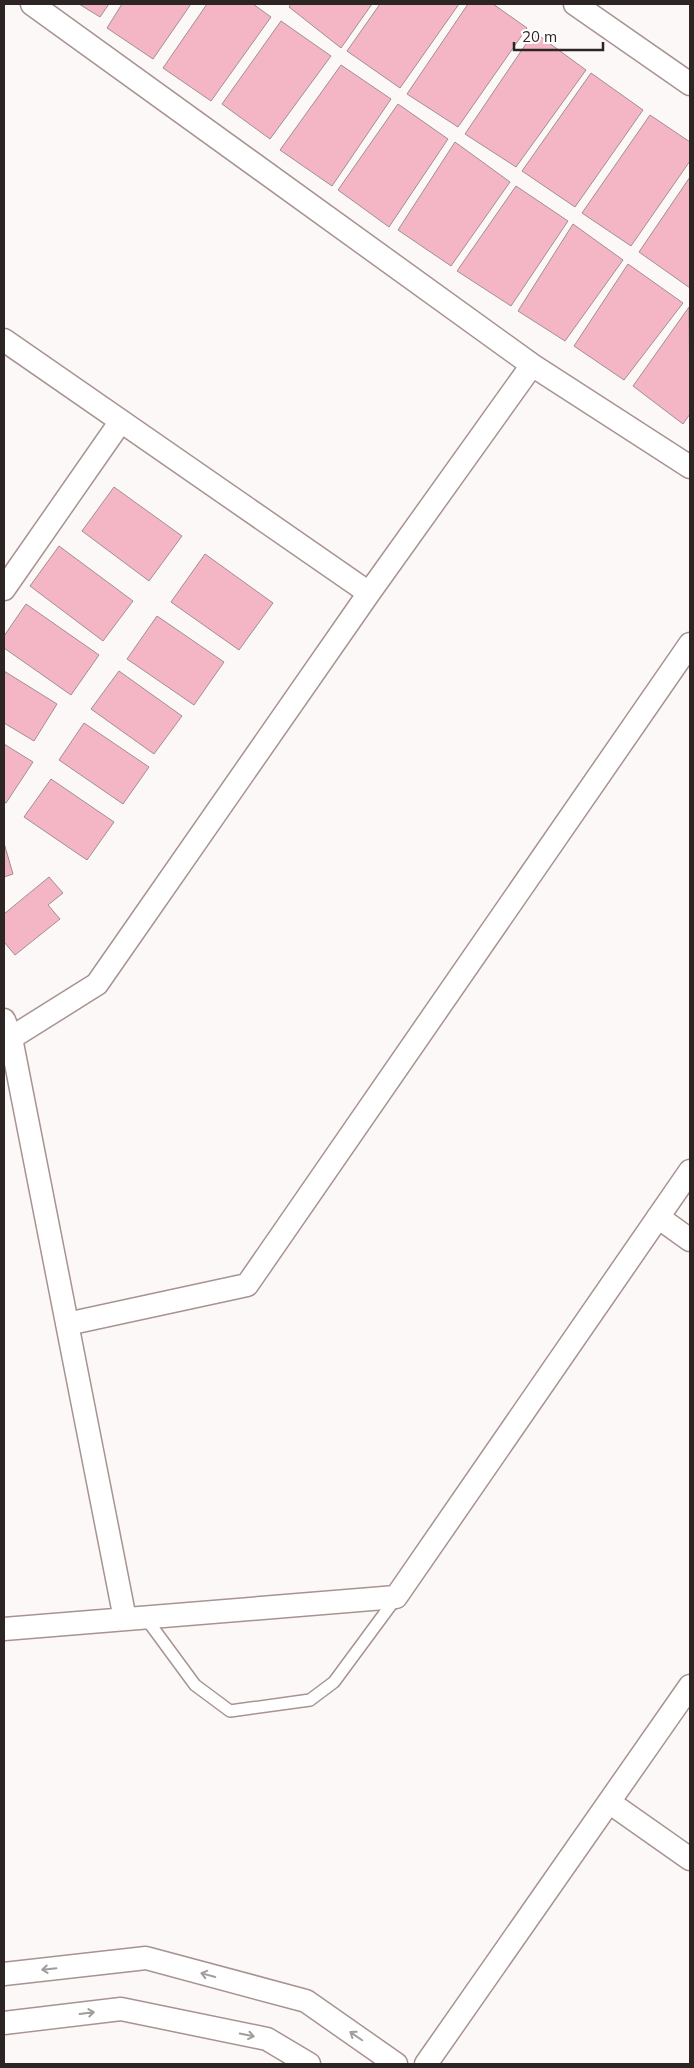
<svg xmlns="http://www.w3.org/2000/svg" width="694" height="2068" font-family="Mulish,sans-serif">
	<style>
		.building { fill: #f4b6c4; stroke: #a18e92 }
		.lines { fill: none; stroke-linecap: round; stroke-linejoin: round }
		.lane-casing { stroke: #a79390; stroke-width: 14 }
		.street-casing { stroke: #a79390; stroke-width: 25 }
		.lane { stroke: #fff; stroke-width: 11 }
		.street { stroke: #fff; stroke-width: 22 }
		.oneway { stroke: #a09d9c }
	</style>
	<rect width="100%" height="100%" fill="#fdf8f8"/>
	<!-- building -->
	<path class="building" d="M79 4H109L100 17Z
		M122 4H191L153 59 107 28Z
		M207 4H253L271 17 211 101 163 68Z
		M291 4H372L341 48 289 7Z
		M380 4H459L400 88 347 51Z
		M468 4H493L527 28 458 127 407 94Z
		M281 21 331 56 270 139 222 104Z
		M534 32 586 70 516 167 465 134Z
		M341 65 391 99 332 186 280 150Z
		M591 73 643 110 575 207 522 171Z
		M398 104 448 139 389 227 338 190Z
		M650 115 690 142V161L631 246 582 213Z
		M455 142 510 182 451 266 398 230Z
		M690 177V288L639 252Z
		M516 186 568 221 511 306 457 271Z
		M573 224 623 260 565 341 518 311Z
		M628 264 683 303 624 380 574 346Z
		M689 307 690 414 683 424 633 386Z
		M114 487 182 536 149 581 82 531Z
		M59 546 133 601 103 641 30 586Z
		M205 554 273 603 239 650 171 602Z
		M26 604 99 655 71 695 4 648V636Z
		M157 616 224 662 194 705 127 659Z
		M4 671 57 704 34 741 4 723Z
		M119 671 182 716 154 754 91 709Z
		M84 723 149 767 123 804 59 760Z
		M4 744 33 762 6 803 4 802Z
		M51 779 114 822 87 860 24 817Z
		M4 843 13 874 4 877Z
		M49 877 63 893 48 905 60 919 15 955 4 942V914Z"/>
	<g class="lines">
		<!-- lane casing -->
		<g class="lane-casing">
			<path id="lane" d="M145 1617 195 1685 230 1711 310 1700 334 1682 396 1598"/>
		</g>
		<!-- street casing -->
		<g class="street-casing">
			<path id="street" d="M32 4 532 365 690 467
				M575 4 690 84
				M4 340 369 593
				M4 589 121 421
				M4 1020 11 1038 125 1619
				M11 1038 97 984 369 593 532 365
				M658 1217 690 1240
				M67 1324 247 1285 690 644
				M4 1629 396 1597 690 1171
				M609 1802 690 1859
				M4 1974 146 1958 306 2001 396 2064
				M4 2023 121 2009 267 2039 309 2064
				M426 2064 690 1686"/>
		</g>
		<!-- lane -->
		<use href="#lane" class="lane"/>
		<!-- street -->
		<use href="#street" class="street"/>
	</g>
	<!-- one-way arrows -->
	<defs><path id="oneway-shaft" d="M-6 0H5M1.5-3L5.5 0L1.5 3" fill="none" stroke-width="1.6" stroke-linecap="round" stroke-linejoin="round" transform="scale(1.25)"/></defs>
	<g class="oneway">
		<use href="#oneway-shaft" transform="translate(49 1969) rotate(174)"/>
		<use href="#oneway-shaft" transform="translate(208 1975) rotate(-165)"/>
		<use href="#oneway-shaft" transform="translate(87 2013) rotate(-7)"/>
		<use href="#oneway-shaft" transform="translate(247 2035) rotate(12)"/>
		<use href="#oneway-shaft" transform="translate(356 2036) rotate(-145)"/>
	</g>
	<!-- border -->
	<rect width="694" height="2068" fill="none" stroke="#2d2524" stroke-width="10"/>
	<!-- scale -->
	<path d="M514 42v8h89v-8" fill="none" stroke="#2d2524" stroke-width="2.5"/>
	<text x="522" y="42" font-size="15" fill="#2d2524" stroke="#ffffff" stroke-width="4" paint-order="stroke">20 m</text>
</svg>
